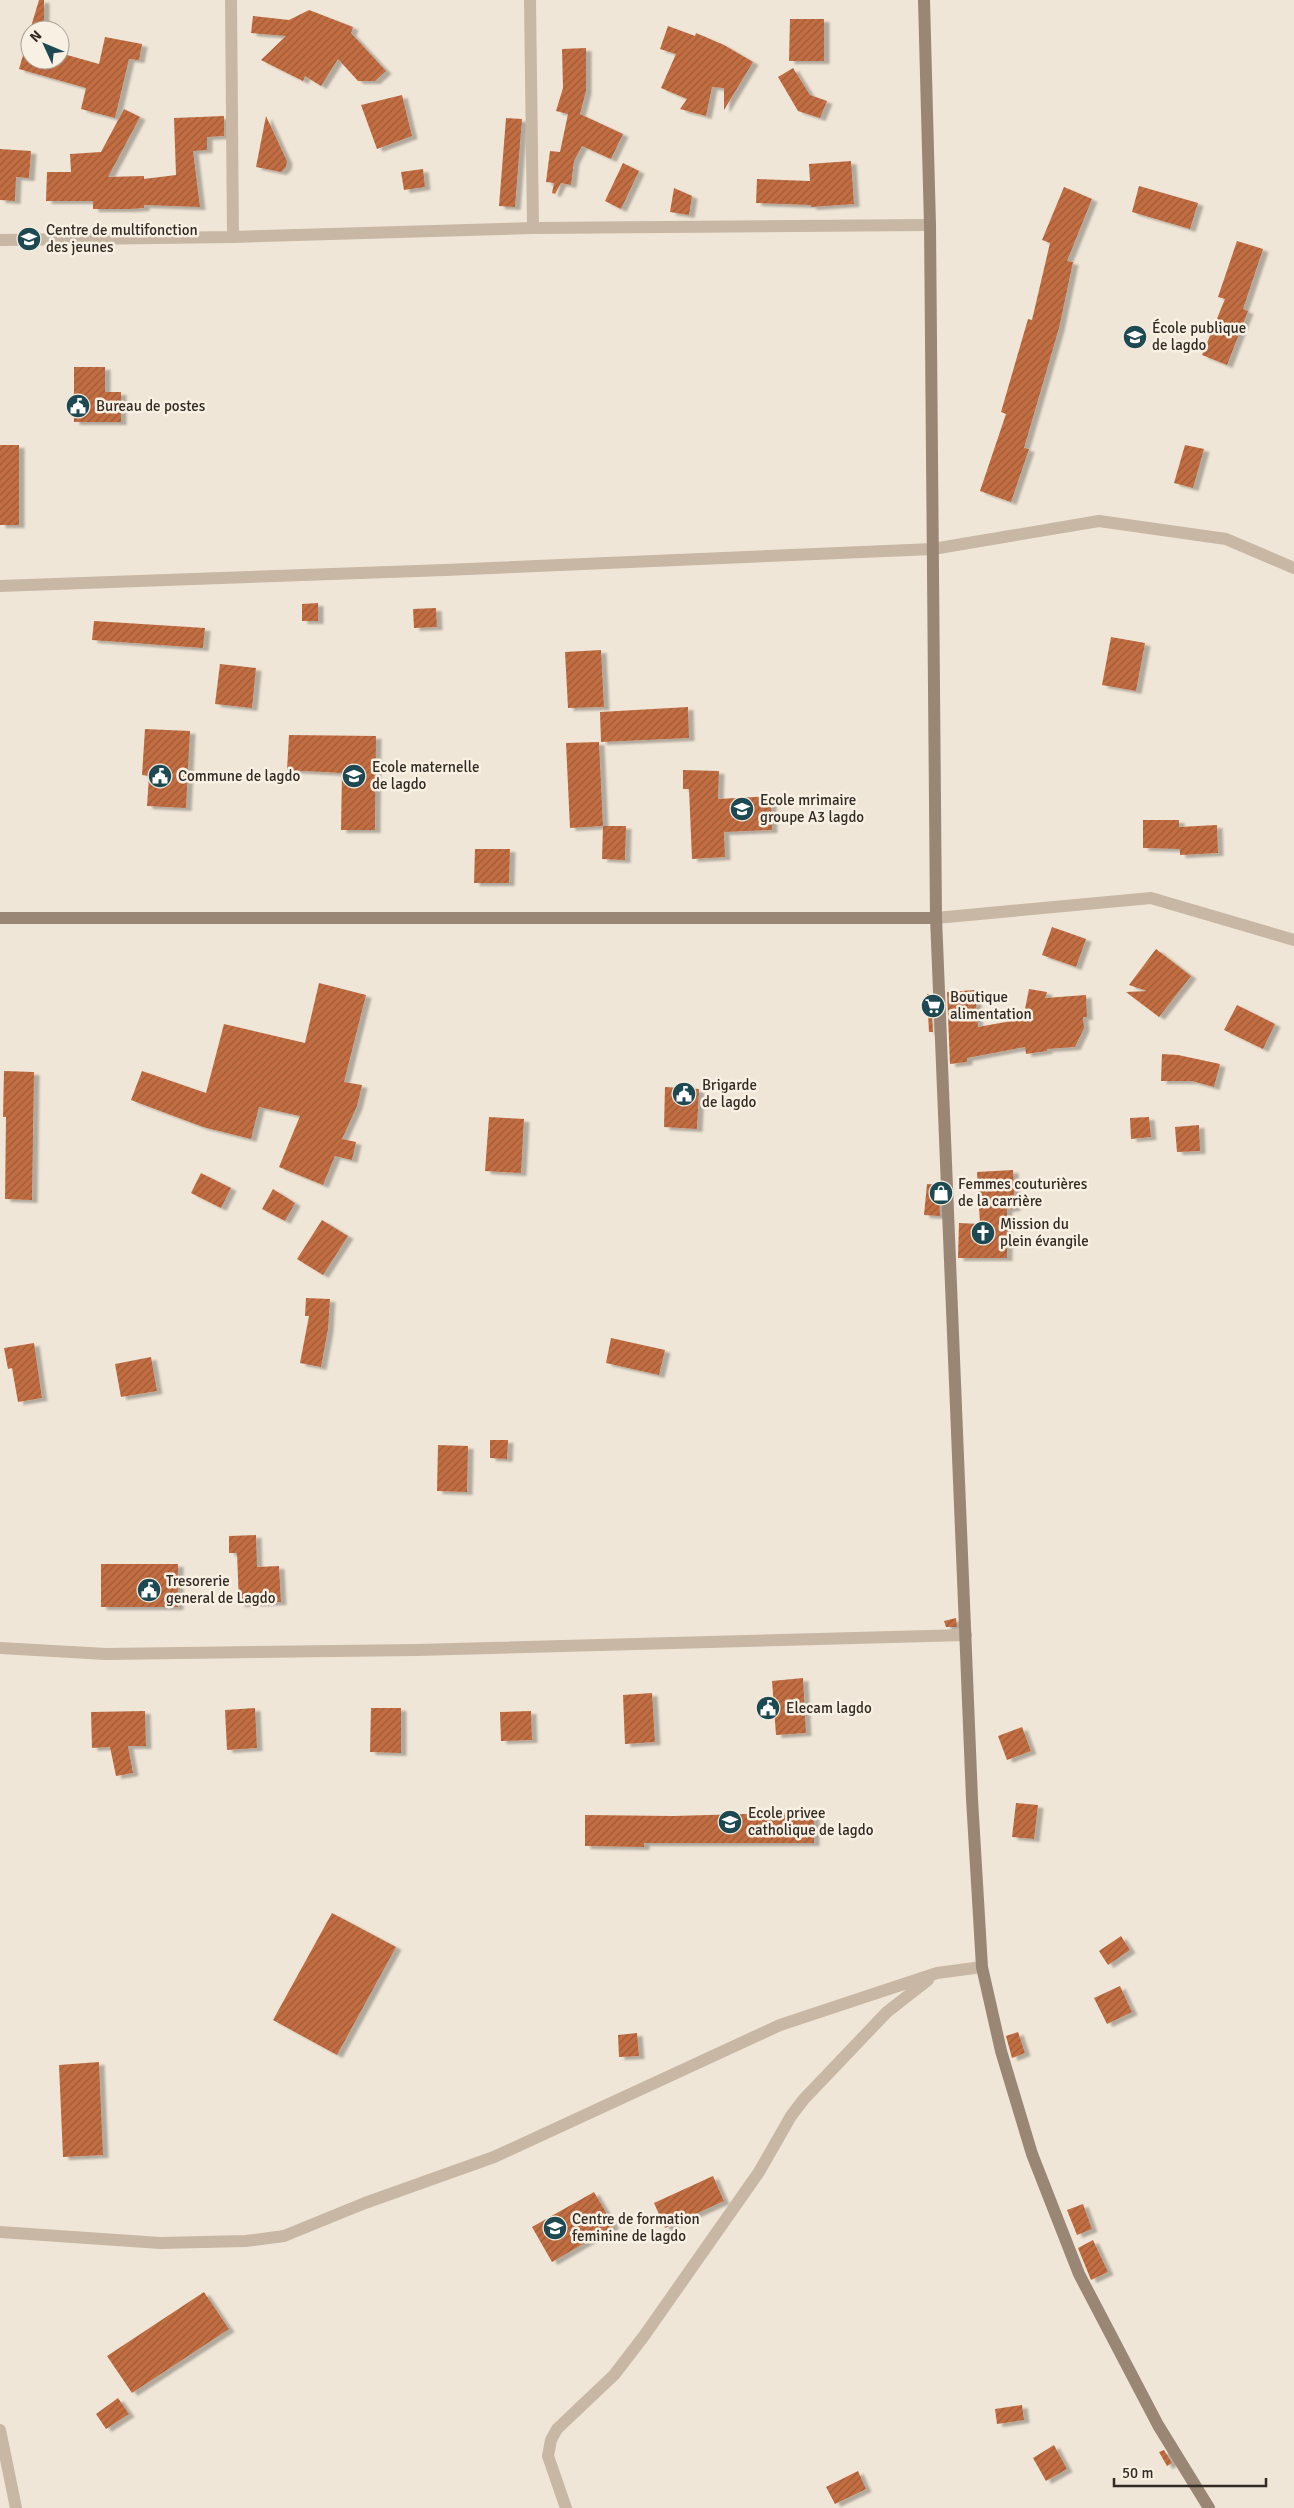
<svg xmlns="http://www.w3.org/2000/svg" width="1294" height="2508" font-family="Signika,sans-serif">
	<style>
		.building { fill: url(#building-hatch); filter: url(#shadow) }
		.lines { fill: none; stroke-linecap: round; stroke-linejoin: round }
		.street { stroke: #c7b7a4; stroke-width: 12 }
		.secondary { stroke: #9a8675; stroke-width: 12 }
		.labels { text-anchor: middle; stroke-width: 5; stroke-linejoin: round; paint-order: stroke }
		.poi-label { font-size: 15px; fill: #322b25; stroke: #f8f0e3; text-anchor: start }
	</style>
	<defs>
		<pattern id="building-hatch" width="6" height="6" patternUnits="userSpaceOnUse" patternTransform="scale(1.25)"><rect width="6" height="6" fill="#c26e42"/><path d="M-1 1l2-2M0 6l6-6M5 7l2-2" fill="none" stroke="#9e5b37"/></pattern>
		<filter id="shadow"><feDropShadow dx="5.5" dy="3" stdDeviation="1" flood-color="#0004"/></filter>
	</defs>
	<rect width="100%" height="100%" fill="#f0e6d7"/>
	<!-- building -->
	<path class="building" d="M39 0H44V30H30Z
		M309 10 353 27 351 33 386 71 375 81H358L338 59 321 86 305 76 303 81 261 60 286 36 251 33 253 16 289 20Z
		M790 19H824V61H789Z
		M668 26 695 36 696 33 724 45 753 62 724 110V88L712 87 706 116 680 109 687 99 661 88 676 54 660 49Z
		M30 31V60H60V53L99 64 105 37 142 44 139 60 129 59 115 118 81 109 86 88 19 69Z
		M586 48V91L580 114 623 134 611 159 582 146 574 161 571 185 561 183 555 194 552 193 554 183 546 182 550 151 560 152 568 114 556 111 563 88 562 49Z
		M793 68 810 95 827 101 820 118 798 111 778 77Z
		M402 95 412 136 377 149 361 105Z
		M124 109 140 117 108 177 144 176V179L176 175 174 118 224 116V136L207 137V150L193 151 200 207 144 205V208L130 209H93V201H46L47 172H71L70 154 101 152Z
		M266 116 287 161 286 167 281 172 256 167Z
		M506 118 522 119 515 207 499 206Z
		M0 149 31 151 29 178 16 177 15 201 0 200Z
		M851 161 854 204 811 207V205L756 203 757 179 810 181 809 164Z
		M623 163 639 171 621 209 605 201Z
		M423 169 425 187 404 190 401 172Z
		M1139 186 1198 203 1190 229 1132 212Z
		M1064 187 1092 199 1067 261 1073 262 1059 328 1024 448 1029 449 1011 502 980 491 1006 414 1001 412 1028 319 1032 320 1050 243 1042 240Z
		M674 188 692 196 689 215 670 212Z
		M1237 241 1263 249 1243 309 1248 311 1227 365 1202 355 1225 299 1218 297Z
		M74 367H105V392H121V422H74Z
		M0 445H19V525H0Z
		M1185 445 1204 449 1193 488 1174 483Z
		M318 603V621H302V604Z
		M436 608 437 627 414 628 413 609Z
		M94 621 205 628 203 648 92 640Z
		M1111 637 1145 643 1136 691 1102 685Z
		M601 650 604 707 568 708 565 652Z
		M220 664 256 668 252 708 215 704Z
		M688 707 689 738 601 742 600 712Z
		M145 729 190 731 186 808 147 806 149 776 142 775Z
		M289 735 376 736 375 830H341L342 773 287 770Z
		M599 742 603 826 570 828 566 743Z
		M683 770 719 771 718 799 771 796 772 830 724 832 725 857 692 859 689 789H683Z
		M1143 820H1179V827L1217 825 1218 853 1180 855V849L1143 848Z
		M603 826H626L625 860 602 859Z
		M475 849H510L509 883H474Z
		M1052 927 1086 939 1076 967 1042 955Z
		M1156 949 1191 976 1159 1017 1126 992 1147 991 1129 985Z
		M319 983 366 995 344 1082 362 1085 357 1106 342 1139 356 1142 352 1160 335 1156 323 1185 279 1167 300 1116 259 1107 251 1139 203 1127 131 1100 142 1071 206 1093 224 1024 305 1043Z
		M1029 989 1047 992 1045 998 1086 995 1087 1017H1083L1084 1028 1075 1047 1047 1049V1051L1026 1054 1025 1047 967 1058V1062L950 1064 947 992 975 990 978 1027 1022 1019 1021 1009H1025Z
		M927 994H931L933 1032H929Z
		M1237 1005 1275 1024 1263 1049 1224 1030Z
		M1162 1054 1178 1055 1220 1064 1214 1087 1192 1081H1161Z
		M4 1071 34 1072 32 1200 5 1199 6 1117H3Z
		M665 1087 699 1089 697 1129 664 1127Z
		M489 1117 524 1119 521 1173 485 1171Z
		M1149 1117 1151 1137 1131 1139 1130 1118Z
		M1199 1125 1200 1151 1177 1152 1175 1127Z
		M1013 1170 1015 1208 1007 1209V1258H958L959 1223 980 1224 977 1172Z
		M201 1173 231 1188 221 1208 191 1193Z
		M927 1184 939 1185 940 1216 924 1215Z
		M273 1189 295 1203 285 1221 262 1209Z
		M322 1220 348 1236 323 1275 297 1259Z
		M306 1298 330 1299 328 1329 321 1367 300 1363 309 1316H305Z
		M611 1338 665 1350 659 1375 606 1363Z
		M34 1343 42 1398 18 1402 12 1368 8 1369 4 1348Z
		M151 1357 157 1391 121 1397 115 1364Z
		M490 1440H508L507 1459 490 1458Z
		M438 1445 468 1446 467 1492 437 1491Z
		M256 1535 257 1567 279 1566 281 1602 239 1604 237 1553H229V1536Z
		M101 1564H178V1607H101Z
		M956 1618 957 1627H946L944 1621Z
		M803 1678 806 1733 776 1735 772 1681Z
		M652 1693 655 1742 625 1744 623 1695Z
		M255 1708 257 1748 227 1750 225 1710Z
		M371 1708H401V1753L370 1752Z
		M145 1711 146 1746H128L133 1773 116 1776 110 1747 92 1748 91 1712Z
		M531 1711 532 1740 501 1741 500 1712Z
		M1022 1727 1031 1751 1007 1760 998 1736Z
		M1016 1803 1038 1805 1034 1839 1012 1837Z
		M814 1812V1843H644V1847L585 1846V1815L673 1816Z
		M332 1913 396 1947 337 2055 273 2020Z
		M1121 1936 1130 1950 1108 1965 1099 1951Z
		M1120 1986 1132 2012 1107 2024 1094 1998Z
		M1018 2032 1025 2053 1012 2058 1006 2036Z
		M637 2033 639 2056 619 2057 618 2035Z
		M99 2062 103 2155 63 2157 59 2065Z
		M713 2176 724 2201 665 2228 654 2203Z
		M594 2192 614 2226 552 2262 532 2227Z
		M1083 2204 1092 2229 1077 2235 1067 2210Z
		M1093 2240 1108 2272 1091 2280 1078 2248Z
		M204 2292 229 2329 132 2393 107 2356Z
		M118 2398 129 2414 106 2429 96 2414Z
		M1022 2405 1024 2420 997 2424 995 2409Z
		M1054 2445 1067 2469 1046 2481 1033 2458Z
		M1164 2450 1172 2463 1167 2466 1159 2452Z
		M858 2471 866 2489 835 2504 826 2487Z"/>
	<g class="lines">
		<!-- street -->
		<path class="street" d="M231 0 233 237
			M530 0 533 228
			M0 240 233 237 533 228 930 225
			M0 586 445 570 933 549 1099 521 1226 539 1294 568
			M936 918 1151 898 1294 940
			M0 1648 106 1654 417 1650 966 1635
			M0 2232 160 2243 246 2241 284 2236 365 2203 494 2157 780 2025 937 1973 982 1967
			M0 2430 16 2508
			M566 2508 548 2456 551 2440 557 2429 614 2375 644 2336 759 2172 791 2116 804 2099 887 2012 928 1980"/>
		<!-- secondary -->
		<path class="secondary" d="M924 0 930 225 936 918 972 1799 982 1967 1001 2051 1032 2154 1079 2274 1158 2425 1209 2508
			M0 918H936"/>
	</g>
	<!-- icons -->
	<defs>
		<g id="university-disc" transform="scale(1.25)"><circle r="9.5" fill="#1c4952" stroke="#f8f0e3"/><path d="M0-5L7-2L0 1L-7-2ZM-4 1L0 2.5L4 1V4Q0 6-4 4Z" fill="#fff"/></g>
		<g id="school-disc" transform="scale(1.25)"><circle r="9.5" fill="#1c4952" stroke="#f8f0e3"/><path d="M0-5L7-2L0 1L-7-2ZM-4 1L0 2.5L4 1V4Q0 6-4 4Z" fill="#fff"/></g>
		<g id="civic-disc" transform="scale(1.25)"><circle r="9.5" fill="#1c4952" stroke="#f8f0e3"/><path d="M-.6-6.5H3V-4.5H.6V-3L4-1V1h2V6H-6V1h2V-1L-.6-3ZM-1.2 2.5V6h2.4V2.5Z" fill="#fff"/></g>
		<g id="supermarket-disc" transform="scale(1.25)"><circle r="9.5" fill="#1c4952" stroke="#f8f0e3"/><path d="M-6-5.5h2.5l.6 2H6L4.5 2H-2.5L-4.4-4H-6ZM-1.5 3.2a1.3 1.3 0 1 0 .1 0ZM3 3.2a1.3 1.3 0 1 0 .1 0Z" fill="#fff"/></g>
		<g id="shop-disc" transform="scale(1.25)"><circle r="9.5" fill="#1c4952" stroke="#f8f0e3"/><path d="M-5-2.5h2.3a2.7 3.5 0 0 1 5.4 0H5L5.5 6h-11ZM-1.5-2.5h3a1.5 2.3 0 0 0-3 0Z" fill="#fff"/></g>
		<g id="church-disc" transform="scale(1.25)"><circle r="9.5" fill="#1c4952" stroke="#f8f0e3"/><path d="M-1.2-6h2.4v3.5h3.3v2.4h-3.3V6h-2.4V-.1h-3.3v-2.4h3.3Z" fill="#fff"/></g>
	</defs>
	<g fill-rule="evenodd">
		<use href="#university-disc" x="29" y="239"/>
		<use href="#school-disc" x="1135" y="337"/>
		<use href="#civic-disc" x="78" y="406"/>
		<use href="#civic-disc" x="160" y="776"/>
		<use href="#school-disc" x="354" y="776"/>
		<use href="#school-disc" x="742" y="809"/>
		<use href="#supermarket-disc" x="933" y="1006"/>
		<use href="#civic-disc" x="684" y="1094"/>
		<use href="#shop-disc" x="941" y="1193"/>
		<use href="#church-disc" x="983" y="1233"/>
		<use href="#civic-disc" x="149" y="1590"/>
		<use href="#civic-disc" x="768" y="1708"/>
		<use href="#school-disc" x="730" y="1822"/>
		<use href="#university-disc" x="555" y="2228"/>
	</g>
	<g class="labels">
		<!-- poi labels -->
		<g class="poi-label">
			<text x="46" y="235">Centre de multifonction<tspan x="46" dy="17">des jeunes</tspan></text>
			<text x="1152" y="333">École publique<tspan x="1152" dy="17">de lagdo</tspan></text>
			<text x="96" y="411">Bureau de postes</text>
			<text x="372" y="772">Ecole maternelle<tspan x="372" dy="17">de lagdo</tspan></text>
			<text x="178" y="781">Commune de lagdo</text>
			<text x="760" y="805">Ecole mrimaire<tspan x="760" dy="17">groupe A3 lagdo</tspan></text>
			<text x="950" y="1002">Boutique<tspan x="950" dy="17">alimentation</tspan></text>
			<text x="702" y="1090">Brigarde<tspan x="702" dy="17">de lagdo</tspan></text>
			<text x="958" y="1189">Femmes couturières<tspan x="958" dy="17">de la carrière</tspan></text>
			<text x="1000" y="1229">Mission du<tspan x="1000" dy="17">plein évangile</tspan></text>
			<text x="166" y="1586">Tresorerie<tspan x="166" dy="17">general de Lagdo</tspan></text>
			<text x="786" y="1713">Elecam lagdo</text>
			<text x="748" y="1818">Ecole privee<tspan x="748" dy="17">catholique de lagdo</tspan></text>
			<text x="572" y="2224">Centre de formation<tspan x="572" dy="17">feminine de lagdo</tspan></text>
		</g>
	</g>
	<!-- north arrow -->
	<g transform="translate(45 45) rotate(314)"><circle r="24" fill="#f8f0e3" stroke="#a9a197"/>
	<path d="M0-4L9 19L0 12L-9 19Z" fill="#1c4952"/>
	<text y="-8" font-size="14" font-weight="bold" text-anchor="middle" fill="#322b25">N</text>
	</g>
	<!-- scale -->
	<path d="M1114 2478v8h152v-8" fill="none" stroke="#322b25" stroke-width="2.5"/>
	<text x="1122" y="2478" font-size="15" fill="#322b25" stroke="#f8f0e3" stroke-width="4" paint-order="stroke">50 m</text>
</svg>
